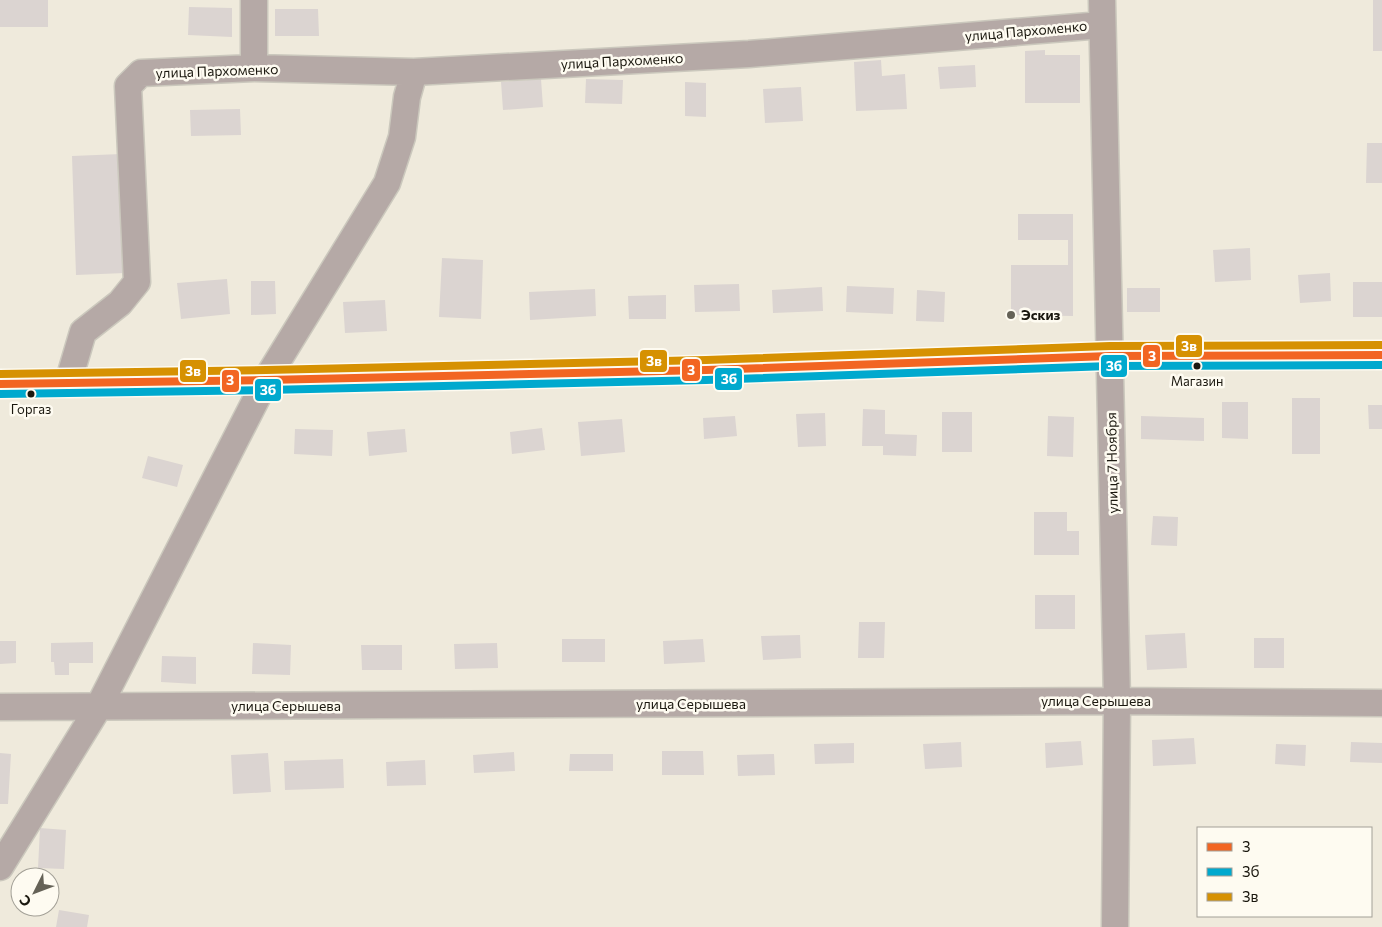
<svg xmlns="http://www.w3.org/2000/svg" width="1382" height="927" font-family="Commissioner,sans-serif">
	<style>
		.building { fill: #dbd4d1 }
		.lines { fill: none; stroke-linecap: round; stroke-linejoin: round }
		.minor-casing { stroke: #cbc8bd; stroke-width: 29 }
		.major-casing { stroke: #cbc8bd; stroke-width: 30 }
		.minor { stroke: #b5a9a6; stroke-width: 26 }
		.major { stroke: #b6a9a5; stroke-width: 28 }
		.bus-1-casing { stroke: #fefbf1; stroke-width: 11 }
		.bus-2-casing { stroke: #fefbf1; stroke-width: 11 }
		.bus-3-casing { stroke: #fefbf1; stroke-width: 11 }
		.bus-1 { stroke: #f26522; stroke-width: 8 }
		.bus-2 { stroke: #00a9ce; stroke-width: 8 }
		.bus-3 { stroke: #d69102; stroke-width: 8 }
		.poi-dot { fill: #656257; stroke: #fefbf1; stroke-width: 2 }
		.bus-dot { fill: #1b180f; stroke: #fefbf1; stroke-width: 2 }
		.labels { text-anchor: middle; stroke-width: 5; stroke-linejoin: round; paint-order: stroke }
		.bus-label { font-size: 13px; fill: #1b180f; stroke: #fefbf1 }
		.street-label { font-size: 14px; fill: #1b180f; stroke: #fefbf1 }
		.poi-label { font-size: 14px; font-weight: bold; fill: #1b180f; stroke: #fefbf1; text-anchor: start }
		.line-badge { stroke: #fefbf1; stroke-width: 2 }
		.badge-label { font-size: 14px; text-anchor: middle; font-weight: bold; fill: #fff }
	</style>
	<rect width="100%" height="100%" fill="#efeadc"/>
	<!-- building -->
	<path class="building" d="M0 0H48V27H0Z
		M1373 0H1382V51H1373Z
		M189 7 232 8V37L188 35Z
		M275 9H318L319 36H275Z
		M1045 50V55H1080V103H1025V51Z
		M881 60 882 76 905 74 907 109 856 111 854 62Z
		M975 65 976 87 940 89 938 67Z
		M541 79 543 107 503 110 501 82Z
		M586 79 623 80 622 104 585 103Z
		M685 82 706 83V117L685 116Z
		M801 87 803 121 765 123 763 89Z
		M240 109 241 135 191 136 190 110Z
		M1367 143H1382V183H1366Z
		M121 154 125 273 76 275 72 156Z
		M1018 214H1073V316L1011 315V265H1068V240H1018Z
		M1250 248 1251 280 1215 282 1213 250Z
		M442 258 483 260 481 319 439 317Z
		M1330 273 1331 301 1300 303 1298 275Z
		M227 279 230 314 181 319 177 283Z
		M251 281H275L276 314 251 315Z
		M1353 282H1382V317H1353Z
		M739 284 740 311 695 312 694 285Z
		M847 286 894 288 893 314 846 312Z
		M822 287 823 311 773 313 772 290Z
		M1127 288H1160V312H1127Z
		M595 289 596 316 530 320 529 292Z
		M917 290 945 292 944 322 916 321Z
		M666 295V319H629L628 296Z
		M385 300 387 331 345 333 343 302Z
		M1292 398H1320V454H1292Z
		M1222 402H1248V439L1222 438Z
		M1368 405H1382V429H1369Z
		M863 409 885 410V434L917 435 916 456 883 455V446H862Z
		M942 412H972V452H942Z
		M825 413 826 446 798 447 796 414Z
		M735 416 737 436 704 439 703 418Z
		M1048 416 1074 417 1073 457 1047 456Z
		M1141 416 1204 418V441L1141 439Z
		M622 419 625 452 581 456 578 422Z
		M542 428 545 450 512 454 510 432Z
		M295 429 333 430 332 456 294 454Z
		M405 429 407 452 369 456 367 432Z
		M148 456 183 465 177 487 142 478Z
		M1034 512H1067V531H1079V555H1034Z
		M1153 516 1178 517 1177 546 1151 545Z
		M1035 595H1075V629H1035Z
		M859 622H885L884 658H858Z
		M1185 633 1187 668 1147 670 1145 635Z
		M800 635 801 658 763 660 761 636Z
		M1254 638H1284V668H1254Z
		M562 639H605V662H562Z
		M703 639 705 662 664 664 663 641Z
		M0 641H16V663L0 664Z
		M93 642V663H69V675H55L54 662H51V643Z
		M253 643 291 645 290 675 252 674Z
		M497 643 498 668 455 669 454 644Z
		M361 645H402V670H362Z
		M162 656 196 657V684L161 682Z
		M1194 738 1196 764 1153 766 1152 740Z
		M1081 741 1083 765 1046 768 1045 743Z
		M961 742 962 767 925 769 923 744Z
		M1351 742 1382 743V763L1350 762Z
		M854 743V763L815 764 814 744Z
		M1276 744 1306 745 1305 766 1275 764Z
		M662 751H703L704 775H662Z
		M514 752 515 771 474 773 473 755Z
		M0 753 11 754 8 804H0Z
		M268 753 271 792 233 794 231 755Z
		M570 754H613V771H569Z
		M774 754 775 775 738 776 737 755Z
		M343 759 344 788 285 790 284 761Z
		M425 760 426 785 387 786 386 762Z
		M40 828 66 830 64 869 38 868Z
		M59 910 89 915 87 927H56Z"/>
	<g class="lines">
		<!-- minor casing -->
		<g class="minor-casing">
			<path id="minor" d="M254 0V68
				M1102 0 1117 701 1115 927
				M68 383 83 332 120 303 137 282 128 86 141 73 254 68 414 72 749 54 1102 25
				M0 707 1117 701 1382 703
				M0 867 98 708 266 380 387 183 402 137 407 97 414 72"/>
		</g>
		<!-- major casing -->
		<g class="major-casing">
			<path id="major" d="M0 384 266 380 706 370 1110 356 1382 355"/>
		</g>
		<!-- minor -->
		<use href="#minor" class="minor"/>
		<!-- major -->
		<use href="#major" class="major"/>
		<!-- bus-1 casing -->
		<g class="bus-1-casing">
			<path id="bus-1" d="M0 384 266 380 706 370 1110 356 1382 355"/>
		</g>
		<!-- bus-2 casing -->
		<g class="bus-2-casing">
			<path id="bus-2" d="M0 394 266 390 706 380 1110 366 1382 365"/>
		</g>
		<!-- bus-3 casing -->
		<g class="bus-3-casing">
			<path id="bus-3" d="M0 374 266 370 706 360 1110 346 1382 345"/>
		</g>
		<!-- bus-1 -->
		<use href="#bus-1" class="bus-1"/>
		<!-- bus-2 -->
		<use href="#bus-2" class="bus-2"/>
		<!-- bus-3 -->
		<use href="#bus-3" class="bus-3"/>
	</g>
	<!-- markers -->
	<circle class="poi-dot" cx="1011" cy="315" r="5"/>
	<g class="bus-dot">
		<circle cx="1197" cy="366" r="4.5"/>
		<circle cx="31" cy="394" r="4.5"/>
	</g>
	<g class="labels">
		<!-- bus labels -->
		<g class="bus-label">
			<text x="1197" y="386">Магазин</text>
			<text x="31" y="414">Горгаз</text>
		</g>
		<!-- street labels -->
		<g class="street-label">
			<text transform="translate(1026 31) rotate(-5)" y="5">улица Пархоменко</text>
			<text transform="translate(622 61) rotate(-3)" y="5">улица Пархоменко</text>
			<text transform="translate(217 71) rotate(-2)" y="5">улица Пархоменко</text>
			<text transform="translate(1112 463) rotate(-91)" y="5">улица 7 Ноября</text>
			<text x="1096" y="706">улица Серышева</text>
			<text x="691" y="709">улица Серышева</text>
			<text x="286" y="711">улица Серышева</text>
		</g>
		<!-- poi labels -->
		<g class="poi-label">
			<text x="1021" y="320">Эскиз</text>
		</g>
	</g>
	<g class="line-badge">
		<rect x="1175" y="334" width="28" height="24" rx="5" fill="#d69102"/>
		<rect x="1142" y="344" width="19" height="24" rx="5" fill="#f26522"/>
		<rect x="639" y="349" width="29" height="24" rx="5" fill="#d69102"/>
		<rect x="1100" y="354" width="28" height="24" rx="5" fill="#00a9ce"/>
		<rect x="681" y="358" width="20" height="24" rx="5" fill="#f26522"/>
		<rect x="179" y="359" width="28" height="24" rx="5" fill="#d69102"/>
		<rect x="714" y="367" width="29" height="24" rx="5" fill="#00a9ce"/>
		<rect x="221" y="369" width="19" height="24" rx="5" fill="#f26522"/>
		<rect x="254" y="378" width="28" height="24" rx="5" fill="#00a9ce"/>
	</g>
	<g class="badge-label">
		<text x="1189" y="351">3в</text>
		<text x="1152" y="361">3</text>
		<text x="654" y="366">3в</text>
		<text x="1114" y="371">3б</text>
		<text x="691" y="375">3</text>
		<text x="193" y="376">3в</text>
		<text x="729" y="384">3б</text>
		<text x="230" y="385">3</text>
		<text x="268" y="395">3б</text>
	</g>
	<!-- legend -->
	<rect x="1197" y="827" width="175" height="90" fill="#fefbf1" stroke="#a3a097"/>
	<rect x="1207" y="843" width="25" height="8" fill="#f26522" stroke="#a3a097"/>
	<text x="1242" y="852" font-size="15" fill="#1b180f">3</text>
	<rect x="1207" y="868" width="25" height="8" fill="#00a9ce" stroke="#a3a097"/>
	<text x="1242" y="877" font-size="15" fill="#1b180f">3б</text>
	<rect x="1207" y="893" width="25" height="8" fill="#d69102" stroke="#a3a097"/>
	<text x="1242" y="902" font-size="15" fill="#1b180f">3в</text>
	<!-- north arrow -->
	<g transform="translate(35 892) rotate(228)"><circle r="24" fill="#fefbf1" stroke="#a3a097"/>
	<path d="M0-4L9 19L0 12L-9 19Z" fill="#656257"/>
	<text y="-8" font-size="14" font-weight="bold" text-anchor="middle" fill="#1b180f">С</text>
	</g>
</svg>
